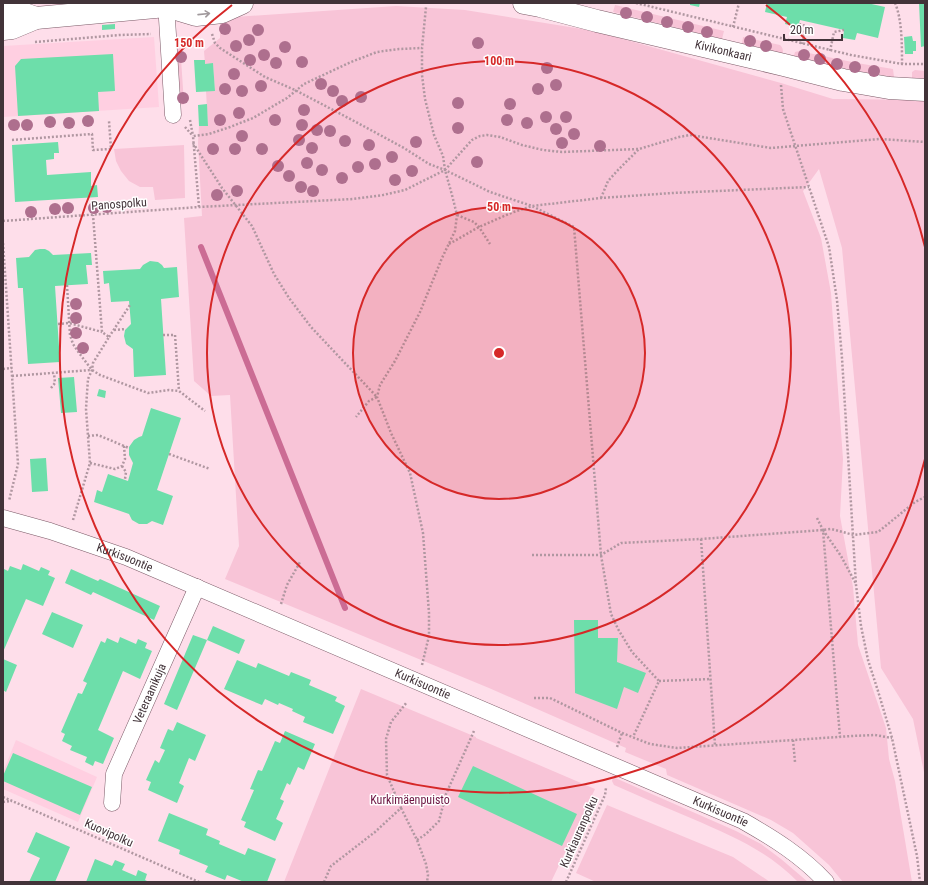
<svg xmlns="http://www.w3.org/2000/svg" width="928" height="885" font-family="'Roboto Condensed',sans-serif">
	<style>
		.built { fill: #ffcfe1 }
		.green { fill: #f8c4d7 }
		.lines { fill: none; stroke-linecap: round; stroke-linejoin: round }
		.stream { stroke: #cb6c94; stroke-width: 6 }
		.building { fill: #6ddeaa }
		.street-casing { stroke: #7b5a67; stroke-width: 17 }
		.secondary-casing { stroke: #7b5a67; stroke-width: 23 }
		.path { stroke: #b097a1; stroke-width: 2.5; stroke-dasharray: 2 2; stroke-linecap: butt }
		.street { stroke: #fff; stroke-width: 16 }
		.secondary { stroke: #fff; stroke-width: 22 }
		.tree { fill: #ae6f8e }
		.oneway { stroke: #a0999c }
		.ring { fill: none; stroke: #d62828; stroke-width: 2 }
		.labels { text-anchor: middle; stroke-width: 3; stroke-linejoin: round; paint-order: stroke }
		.street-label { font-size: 12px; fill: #423339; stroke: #fff }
		.park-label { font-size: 12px; fill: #6c1542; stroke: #fff }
		.centre { fill: #d62828; stroke: #fff; stroke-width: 2 }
		.ring-label { font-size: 12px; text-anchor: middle; font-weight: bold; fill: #d62828; stroke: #fff; stroke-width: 3; stroke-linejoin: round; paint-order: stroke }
	</style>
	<rect width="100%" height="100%" fill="#fedeea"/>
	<!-- built -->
	<path class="built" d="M154 37 159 107 3 117V46Z
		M16 740 97 777 78 822 3 789V772Z"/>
	<!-- green -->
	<path class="green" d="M615 5 724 31 722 39 613 12Z
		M396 6 465 10 594 31 781 83 833 99 925 100V777L913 719 881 668 842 248 819 169 803 191 821 238 831 293 843 459 840 516 853 587 858 645 886 728 889 759 895 781 912 882H843L829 865 793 833 771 820 667 775 666 769 625 752 626 748 489 688 225 579 239 546 230 395 211 396 194 381 184 218 202 216 198 143 199 126H208L206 91H215L213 64H205L204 51 220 38V18Z
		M743 37 780 45C784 49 783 51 782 56L775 52 742 44Z
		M176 39 179 40 180 43 184 104 180 105Z
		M799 51 857 63 893 69 894 77 868 73 793 59 795 52Z
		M915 70 925 71V79L912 78V72Z
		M184 145 185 198 155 200 153 187H140L129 181 121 171 116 161 114 149Z
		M361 689 476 737V738L595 789 551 882H284Z
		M613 777 736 831 761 844 781 859 808 882H798C768 851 732 836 693 819 667 808 641 797 614 785L612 781Z
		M607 805 733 857 770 882H596L576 873Z"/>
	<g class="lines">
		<!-- stream -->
		<path class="stream" d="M201 247 345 608"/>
	</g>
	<!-- building -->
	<path class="building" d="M690 3H700L699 7 690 5Z
		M767 3H867L885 7 878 38 857 33 855 40 843 38 844 30 800 20 798 27 785 24 787 17 765 12Z
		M919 3H925V46L921 47Z
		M115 24V29L102 30V25Z
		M912 36 913 41H916V51H913V54H905L904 37Z
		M113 54 115 91 98 92 99 111 18 116 15 66 21 59Z
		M194 60H205V64L213 63 215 91 196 92Z
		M207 104 208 126H199L198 105Z
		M58 142 59 153H54V159L46 160 47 175 91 172V186L97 185 98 197 15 202 12 145Z
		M40 249H45L49 251 53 255 91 253 92 265H86L88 284 55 286 60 362 28 364 23 290V288H18L16 258 29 257 35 250Z
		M150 261 158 262 162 265 164 268 177 267 179 297 161 299 166 375 134 377 133 349 126 344 124 336 125 330 131 324 129 301 111 302 109 283 104 284 103 271 140 269 143 265Z
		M74 377 77 412 61 413 58 378Z
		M99 389 106 391 105 398 97 396Z
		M151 408 181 418 157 490 173 496 163 525 152 521 147 524H139L132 520 129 514 94 502 97 490 102 492 108 474 128 481 133 463 129 455V447L134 440 139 437 142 436Z
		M46 458 48 491 32 492 30 459Z
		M23 564 39 571 41 567 50 571 48 575 55 578 43 606 26 599 3 652V570L4 569 8 571 10 566 21 570Z
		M71 569 98 581 100 579 160 606 154 620 93 592 91 595 65 583Z
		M52 612 83 625 73 648 42 634Z
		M574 620H598V638H618L617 662 646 673 638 693 624 687 617 709 575 693Z
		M213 626 245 640 239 654 207 640Z
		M193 635 207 640 177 710 164 704Z
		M120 637 136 644 138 639 147 643 145 648 152 651 140 679 123 671 98 730 114 738 103 764 95 761 93 766 85 762 87 757 70 750 72 746 62 741 65 734 61 732 78 693 82 694 87 683 83 681 101 641 105 643 107 638 118 643Z
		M3 659 17 665 6 692 3 690Z
		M237 660 256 668 258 663 289 676 291 672 311 680 309 685 337 697 335 701 345 706 333 734 303 722 305 717 292 711 293 709 279 703 278 705 265 699 262 705 224 689Z
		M177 722 206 735 195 761 189 758 179 783 184 786 177 803 148 790 151 782 146 780 155 760 159 763 165 750 160 748 168 729 173 731Z
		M285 731 315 744 304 770 298 767 290 785 287 783 280 799 284 801 276 819 283 823 275 841 244 827 246 822 241 820 254 790 250 789 258 770 262 771 275 741 280 743Z
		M13 753 92 787 80 815 3 781V776Z
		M473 766 577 814 562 846 458 797Z
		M169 813 208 829 206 835 220 841 219 844 245 855 248 848 276 859 267 882H244L227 875 225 880 205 872 208 866 179 854 180 850 158 841Z
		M36 832 70 847 55 882H29L40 858 27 852Z
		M95 859 112 866 115 860 125 864 122 870 136 876 138 870 147 874 145 880 149 882H86Z"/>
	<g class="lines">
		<!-- street casing -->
		<g class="street-casing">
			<g id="street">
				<path d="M166 3 173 115"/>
				<path id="s1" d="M3 518 50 531 126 557 743 821C773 838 802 856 826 882"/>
				<path id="s2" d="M112 803 114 774 197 587"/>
			</g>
		</g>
		<!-- secondary casing -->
		<g class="secondary-casing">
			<g id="secondary">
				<path id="s3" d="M524 3 540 6 597 21 784 65 843 80 889 88 925 90"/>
				<path d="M166 6 196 15 222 12 242 3"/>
				<path d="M3 12 16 11 36 18"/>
				<path d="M3 29 12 28 36 18 166 6 177 3"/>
			</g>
		</g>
		<!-- path -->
		<path class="path" d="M636 3 851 55 902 64H925
			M895 3C902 19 902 45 902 64
			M799 24 806 26 802 44
			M733 27 739 3
			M212 34 215 43 220 48 265 77 295 90 354 121 404 148 429 164 445 170 490 192 532 206 574 227 601 555 611 614 618 629 632 652 659 681 633 737
			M35 42 120 35 151 34
			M830 51 834 32 844 30
			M781 85 783 109 829 247 837 300 842 358 856 585 861 626 868 660 878 691 892 738 917 856 920 882
			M190 120 193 136
			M185 127 192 135
			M12 140 92 134 93 150 111 149 109 121
			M193 143 222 188 252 226 274 274 289 298 311 327 377 397 369 401 356 417
			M601 198 608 181 618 170 639 149
			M199 207 193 136 209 134 230 127 253 118 287 98 304 84 351 62 377 52 399 49 422 48
			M457 215 474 222 479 227 490 244
			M3 221 199 207 353 199 383 195 405 190 445 170 472 140 480 136 487 135 500 137 522 145 543 150 562 152 639 149 679 137 690 135 771 148 795 146 880 139 925 142
			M3 243 18 464 9 501
			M449 244 479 227 511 213 532 206 601 198 672 193 809 187
			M67 285 70 335 73 344 79 353 92 370 100 375 148 393 169 390 179 391 205 411
			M58 324 69 323 102 332
			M114 330 126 329
			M163 335H175L179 391
			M109 337 130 305
			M3 369 12 368
			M12 376 91 370
			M51 388 55 383 54 373
			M88 436 98 435 124 446
			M169 454 210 469
			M90 463 115 469 122 466 125 459 124 446 129 448
			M122 466 126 472 125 479
			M817 518 823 530 840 737
			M73 520 90 463 86 409 87 393 88 379 92 370 93 363 109 337 102 332 93 215
			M823 530 841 556 856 584
			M701 539 715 745
			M532 555H601L621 543 701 539 823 530 831 529 854 535 878 532 915 502 925 497
			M281 604 287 585 300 562
			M422 665 429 636V613L423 533 410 473 391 433 377 397 380 385 395 361 420 312 442 258 455 231 457 215 452 195 445 170 443 156 434 135 425 99 422 75V48L426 7
			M659 681 711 679
			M534 698H550L622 733 650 744 677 748 852 736 875 735 892 738
			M793 740 795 762
			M617 747 622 733
			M3 797 199 882
			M3 802 12 801
			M401 808 417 840 426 864 428 875 427 882
			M417 840 426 834 439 821 446 794 474 731
			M324 882 331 866 375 832 401 808 387 775 386 739 391 722 407 702
			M566 882 605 795 606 788"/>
		<!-- street -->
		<use href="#street" class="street"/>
		<!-- secondary -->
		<use href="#secondary" class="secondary"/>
	</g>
	<!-- trees -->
	<g class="tree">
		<circle cx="626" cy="13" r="6"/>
		<circle cx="647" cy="17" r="6"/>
		<circle cx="667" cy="22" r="6"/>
		<circle cx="688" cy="27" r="6"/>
		<circle cx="225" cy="29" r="6"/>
		<circle cx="258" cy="30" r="6"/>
		<circle cx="707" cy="32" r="6"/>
		<circle cx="249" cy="40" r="6"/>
		<circle cx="750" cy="41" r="6"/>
		<circle cx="478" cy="43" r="6"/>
		<circle cx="236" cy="46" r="6"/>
		<circle cx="766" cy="46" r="6"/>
		<circle cx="285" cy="47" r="6"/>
		<circle cx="264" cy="55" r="6"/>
		<circle cx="804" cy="55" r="6"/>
		<circle cx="181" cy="57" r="6"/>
		<circle cx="820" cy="59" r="6"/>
		<circle cx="250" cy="60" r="6"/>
		<circle cx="302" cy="62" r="6"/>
		<circle cx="276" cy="63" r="6"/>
		<circle cx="837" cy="64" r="6"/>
		<circle cx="855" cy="67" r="6"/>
		<circle cx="547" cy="68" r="6"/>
		<circle cx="874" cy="71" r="6"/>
		<circle cx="234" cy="74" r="6"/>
		<circle cx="321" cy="84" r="6"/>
		<circle cx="556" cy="85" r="6"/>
		<circle cx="261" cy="86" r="6"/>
		<circle cx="225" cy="89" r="6"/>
		<circle cx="538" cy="89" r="6"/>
		<circle cx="242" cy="91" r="6"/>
		<circle cx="333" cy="91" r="6"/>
		<circle cx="361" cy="97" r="6"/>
		<circle cx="183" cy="98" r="6"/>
		<circle cx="342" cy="101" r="6"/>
		<circle cx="458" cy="103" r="6"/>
		<circle cx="510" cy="104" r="6"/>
		<circle cx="304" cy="110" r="6"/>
		<circle cx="239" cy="113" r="6"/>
		<circle cx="546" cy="117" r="6"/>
		<circle cx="566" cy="117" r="6"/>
		<circle cx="220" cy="120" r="6"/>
		<circle cx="275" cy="120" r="6"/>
		<circle cx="507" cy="120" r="6"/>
		<circle cx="88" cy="121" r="6"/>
		<circle cx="50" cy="122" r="6"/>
		<circle cx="69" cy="123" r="6"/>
		<circle cx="527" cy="123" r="6"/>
		<circle cx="14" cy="125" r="6"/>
		<circle cx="27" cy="125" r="6"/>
		<circle cx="302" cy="125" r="6"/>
		<circle cx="458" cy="128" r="6"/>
		<circle cx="556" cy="129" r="6"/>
		<circle cx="317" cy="130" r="6"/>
		<circle cx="330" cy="131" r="6"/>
		<circle cx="574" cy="134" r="6"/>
		<circle cx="242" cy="136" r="6"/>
		<circle cx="299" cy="140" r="6"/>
		<circle cx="345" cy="141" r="6"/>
		<circle cx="416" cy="142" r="6"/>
		<circle cx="562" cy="143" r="6"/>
		<circle cx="369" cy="145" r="6"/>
		<circle cx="600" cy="146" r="6"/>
		<circle cx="312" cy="148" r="6"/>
		<circle cx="213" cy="149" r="6"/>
		<circle cx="235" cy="149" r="6"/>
		<circle cx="262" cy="149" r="6"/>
		<circle cx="392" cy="157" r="6"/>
		<circle cx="477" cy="162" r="6"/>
		<circle cx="307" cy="163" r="6"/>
		<circle cx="375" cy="164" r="6"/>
		<circle cx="278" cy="166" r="6"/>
		<circle cx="358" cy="167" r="6"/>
		<circle cx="322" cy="170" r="6"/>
		<circle cx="412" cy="171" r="6"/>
		<circle cx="289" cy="176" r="6"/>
		<circle cx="342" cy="178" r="6"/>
		<circle cx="395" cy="180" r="6"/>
		<circle cx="301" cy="187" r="6"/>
		<circle cx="237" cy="191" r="6"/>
		<circle cx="313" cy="191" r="6"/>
		<circle cx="217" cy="195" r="6"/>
		<circle cx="107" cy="207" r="6"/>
		<circle cx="68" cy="208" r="6"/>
		<circle cx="94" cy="208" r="6"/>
		<circle cx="55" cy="209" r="6"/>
		<circle cx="31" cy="212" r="6"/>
		<circle cx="76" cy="304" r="6"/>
		<circle cx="76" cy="318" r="6"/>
		<circle cx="76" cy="333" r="6"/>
		<circle cx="83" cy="348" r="6"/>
	</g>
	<!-- one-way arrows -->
	<defs><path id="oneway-shaft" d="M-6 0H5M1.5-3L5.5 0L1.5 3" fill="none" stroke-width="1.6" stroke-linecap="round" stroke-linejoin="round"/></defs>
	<use class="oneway" href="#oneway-shaft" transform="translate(204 14) rotate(-6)"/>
	<!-- distance rings -->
	<circle cx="499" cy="353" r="146" fill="#d62828" fill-opacity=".12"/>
	<g class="ring">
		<circle cx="499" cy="353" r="146"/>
		<circle cx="499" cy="353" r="292"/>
		<path d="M925 459A439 439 0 1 1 232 5M766 5A439 439 0 0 1 925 247"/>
	</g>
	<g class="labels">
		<!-- street labels -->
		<g class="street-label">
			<text dy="4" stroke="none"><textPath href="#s3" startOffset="205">Kivikonkaari</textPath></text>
			<text transform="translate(119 204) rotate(-4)" y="4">Panospolku</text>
			<text dy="4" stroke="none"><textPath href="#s1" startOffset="128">Kurkisuontie</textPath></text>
			<text dy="4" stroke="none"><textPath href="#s1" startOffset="452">Kurkisuontie</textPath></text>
			<text dy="4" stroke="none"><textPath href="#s2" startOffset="117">Veteraanikuja</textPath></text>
			<text dy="4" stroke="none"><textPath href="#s1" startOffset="776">Kurkisuontie</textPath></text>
			<text transform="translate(579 832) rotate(-66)" y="4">Kurkiauranpolku</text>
			<text transform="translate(109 833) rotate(24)" y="4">Kuovipolku</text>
		</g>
		<!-- park labels -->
		<g class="park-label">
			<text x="410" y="804">Kurkimäenpuisto</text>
		</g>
	</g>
	<circle cx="499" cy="353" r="6" class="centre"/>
	<g class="ring-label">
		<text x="189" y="47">150 m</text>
		<text x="499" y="65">100 m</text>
		<text x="499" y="211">50 m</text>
	</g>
	<!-- border -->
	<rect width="928" height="885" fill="none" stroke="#423339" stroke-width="8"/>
	<!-- scale -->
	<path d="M784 34v6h58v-6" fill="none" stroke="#423339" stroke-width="2"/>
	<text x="790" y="34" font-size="12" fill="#423339" stroke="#ffffff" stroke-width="3" paint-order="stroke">20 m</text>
</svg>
